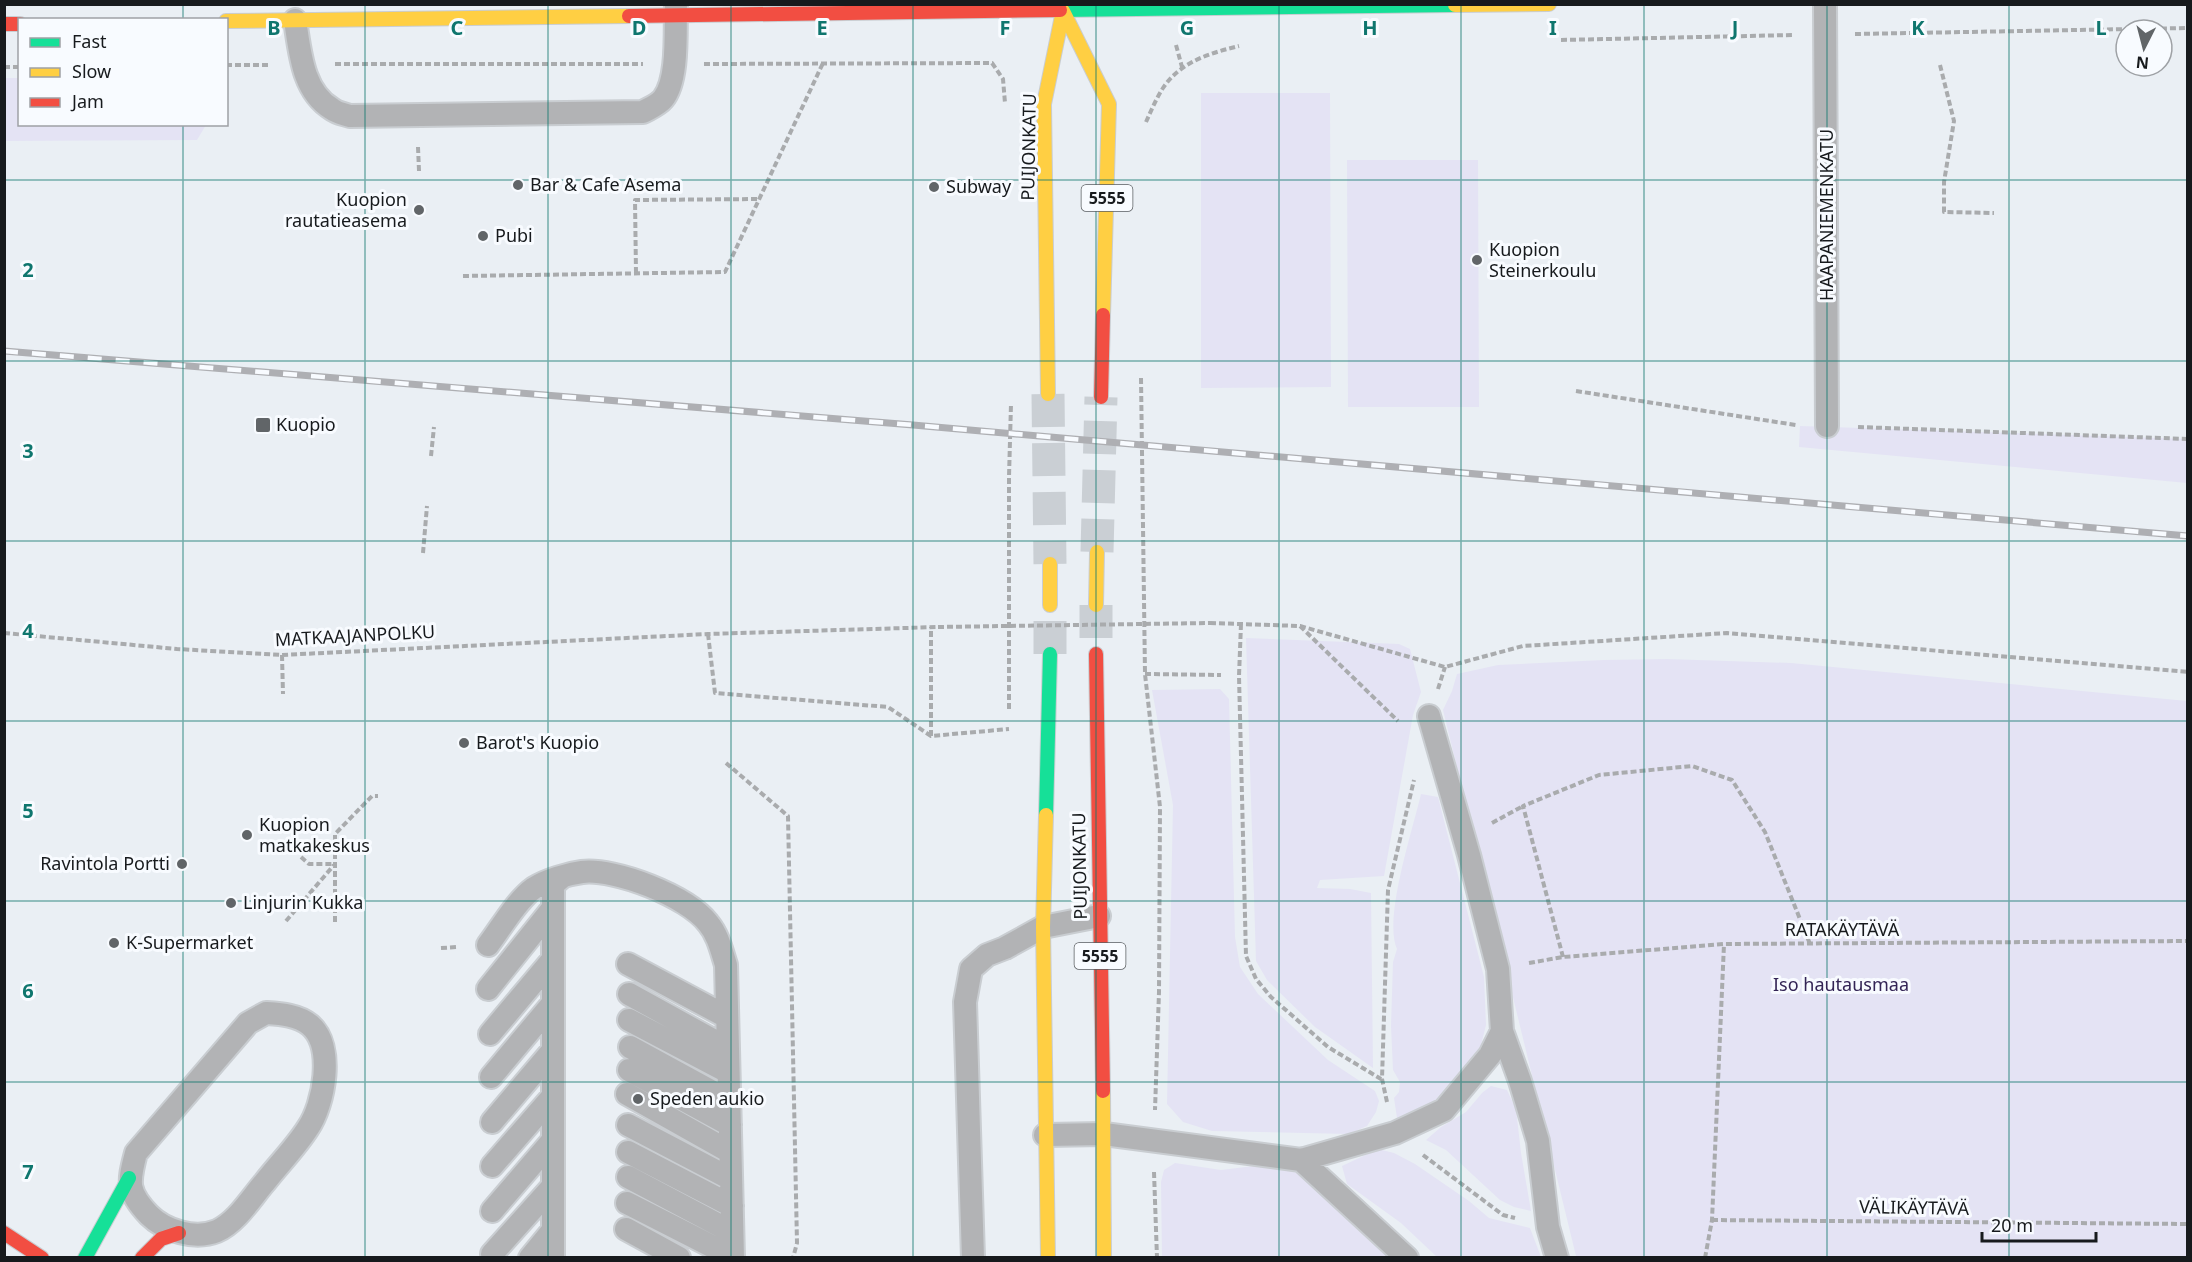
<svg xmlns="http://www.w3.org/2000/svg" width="2192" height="1262" font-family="'Noto Sans',sans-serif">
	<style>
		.green { fill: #e4e3f4 }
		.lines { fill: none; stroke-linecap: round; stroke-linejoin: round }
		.primary-tunnel { stroke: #cacfd4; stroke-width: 33; stroke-dasharray: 33 16; stroke-linecap: butt }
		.lane-casing { stroke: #c9cdd1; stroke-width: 26 }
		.fast-casing { stroke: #c9cdd1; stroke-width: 16 }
		.slow-casing { stroke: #c9cdd1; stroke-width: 16 }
		.jam-casing { stroke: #c9cdd1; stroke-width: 16 }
		.path { stroke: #a9abad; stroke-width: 4; stroke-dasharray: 6 3; stroke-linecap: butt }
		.lane { stroke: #b2b3b5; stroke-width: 22 }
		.fast { stroke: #16e098; stroke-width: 14 }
		.slow { stroke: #ffcf43; stroke-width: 14 }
		.jam { stroke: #f24e42; stroke-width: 14 }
		.rail-casing { stroke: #aeafb3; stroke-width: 7 }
		.rail { stroke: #f8fbff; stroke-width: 4.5; stroke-dasharray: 14; stroke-linecap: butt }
		.path-bridge { stroke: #a9abad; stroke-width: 4; stroke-dasharray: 6 3; stroke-linecap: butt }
		.grid { fill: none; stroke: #0f766e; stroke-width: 1.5; stroke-opacity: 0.55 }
		.poi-dot { fill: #616568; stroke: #f8fbff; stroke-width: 2 }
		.labels { text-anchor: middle; stroke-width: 6; stroke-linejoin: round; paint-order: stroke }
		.shield { fill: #f8fbff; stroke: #5a5e61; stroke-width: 1.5 }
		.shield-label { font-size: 16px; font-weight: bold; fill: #171a1d }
		.street-label { font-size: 18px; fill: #171a1d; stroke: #f8fbff }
		.poi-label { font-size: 18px; fill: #171a1d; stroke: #f8fbff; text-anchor: start }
		.park-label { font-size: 18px; fill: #332455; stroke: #f8fbff }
		.grid-label { font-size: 20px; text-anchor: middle; font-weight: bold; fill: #0f766e; stroke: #f8fbff; stroke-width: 6; stroke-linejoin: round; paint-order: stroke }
	</style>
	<rect width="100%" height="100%" fill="#eaeff4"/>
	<!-- green -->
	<path class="green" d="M5 78H19L20 124 206 125 197 140 5 141Z
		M1201 93H1330L1331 387 1201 388Z
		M1347 160H1478L1479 407H1348Z
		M1800 426 2187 439V483L1799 447Z
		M1246 638 1399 644 1410 649 1421 692 1413 715 1384 876 1320 880 1317 888 1350 889 1371 893 1373 1068 1315 1027 1267 980 1256 961Z
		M1667 659 1791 663 2187 701V1257H1577L1576 1256 1443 710 1452 691 1457 674 1498 665 1604 660Z
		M1220 689 1229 699 1235 937 1240 967 1258 994 1328 1060 1375 1091 1379 1101 1376 1112 1367 1126 1349 1134 1212 1131 1183 1122 1167 1104 1173 805 1152 690Z
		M1421 794 1438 797 1484 977 1486 1025 1481 1045 1463 1074 1433 1103 1402 1122 1397 1118 1394 1098 1399 1092 1400 1082 1393 1070 1391 1026 1393 962 1397 949C1383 919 1413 829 1421 794Z
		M1491 1086 1507 1090 1516 1109 1521 1153 1531 1211 1514 1207 1500 1200 1446 1150 1426 1140 1441 1127 1466 1112 1482 1093Z
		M1378 1149 1394 1153 1415 1164 1469 1201 1489 1218 1530 1228 1541 1257H1437L1401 1223 1347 1184 1342 1166Z
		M1301 1160 1407 1257H1162L1161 1182 1164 1170 1175 1163 1221 1170Z"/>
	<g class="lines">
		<!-- primary-tunnel -->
		<path class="primary-tunnel" d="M1048 394 1050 564
			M1097 552 1101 397
			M1096 605V654
			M1050 654V605"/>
		<!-- lane casing -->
		<g class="lane-casing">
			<path id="lane" d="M1825 4 1827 426
				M295 20C300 51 302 91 332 109 337 113 344 114 350 116L643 112C650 108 658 105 663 99 679 80 675 29 676 4
				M488 945C501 928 517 900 534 888 547 880 567 874 582 872 615 868 687 896 708 923 718 935 721 949 726 965L733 1258
				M628 964 727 1017
				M488 989 553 908
				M629 994 727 1048
				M266 1013C281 1014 298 1015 310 1025 335 1046 324 1105 308 1128 296 1147 279 1164 265 1182 251 1198 237 1222 217 1231 195 1240 165 1231 149 1215 127 1192 128 1183 136 1153L248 1023Z
				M629 1020 728 1072
				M1502 1031 1520 1081 1538 1141 1548 1227 1557 1258
				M490 1034 553 959
				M630 1047 729 1101
				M629 1070 730 1125
				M491 1077 553 1003
				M627 1094 730 1152
				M492 1122 553 1050
				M628 1125 731 1179
				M1045 1135 1104 1134 1301 1160 1407 1258
				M628 1152 732 1206
				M1301 1160 1395 1133 1444 1110 1490 1055 1502 1031 1498 969 1469 855 1429 716
				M492 1166 553 1096
				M628 1177 732 1232
				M627 1203 733 1257
				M492 1211 553 1140
				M626 1229 679 1258
				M492 1254 553 1186
				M530 1258 553 1230
				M553 1258V889L554 884 562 877
				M973 1258 965 1002 971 969 987 955 1005 948 1043 927 1099 916"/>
		</g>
		<!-- fast casing -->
		<g class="fast-casing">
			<path id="fast" d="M1060 10 1455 5
				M1046 815 1050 654
				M85 1258 129 1178"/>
		</g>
		<!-- slow casing -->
		<g class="slow-casing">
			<path id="slow" d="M1455 5 1549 4
				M1063 11 1109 104 1103 315
				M226 21 629 16
				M1048 394 1044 104 1063 11
				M1050 564V605
				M1096 605 1097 552
				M1046 815 1043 927 1048 1258
				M1103 1091 1104 1258"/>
		</g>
		<!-- jam casing -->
		<g class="jam-casing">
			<path id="jam" d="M629 16 1060 10
				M4 24H20
				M1101 397 1103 315
				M1096 654 1103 1091
				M4 1233 42 1258
				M142 1258 161 1239 179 1233"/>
		</g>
		<!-- path -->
		<path class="path" d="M1855 34 2188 28
			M1561 40 1794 35
			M1176 45 1182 67
			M335 64H643
			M704 64 992 63 1003 79 1005 103
			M226 65H271
			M1940 65 1954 121 1944 182V212L1994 213
			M4 67H20
			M1146 122C1151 111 1156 99 1163 88 1180 62 1210 53 1239 46
			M418 147 419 171
			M636 273 635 200 759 199
			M463 276 725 272 823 63
			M1141 378 1145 674 1160 807 1159 992 1155 1110
			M1576 391 1796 425
			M1858 427 2188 439
			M431 456 434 427
			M423 553 427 506
			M1210 623 1300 626 1445 667 1523 646 1727 633 2188 672
			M1241 624 1239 676 1246 956 1256 979 1271 997 1328 1047 1381 1079
			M1300 626 1398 721
			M4 633 177 649 282 655 708 634 938 627
			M708 634 715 693 888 707 931 736 1009 729
			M282 655 283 694
			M1145 674 1221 675
			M1438 689 1445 667
			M1009 709V477L1011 404
			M931 736V627
			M726 763 788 816 797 1243 793 1258
			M1492 823 1523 806
			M301 857 309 864H334
			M286 921 334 865
			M335 922V834L372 796H378
			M441 948 458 947
			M1563 957 1523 806 1599 775 1692 766 1732 780 1765 832 1810 944
			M1529 963 1563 957 1724 944 2188 941
			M1387 1102 1382 1079 1388 890 1414 780
			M1423 1155 1503 1215 1515 1218
			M1154 1172 1157 1258
			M1712 1220 2188 1224
			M1705 1258 1712 1220 1724 944"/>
		<!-- lane -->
		<use href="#lane" class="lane"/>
		<!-- fast -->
		<use href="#fast" class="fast"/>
		<!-- slow -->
		<use href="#slow" class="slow"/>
		<!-- jam -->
		<use href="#jam" class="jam"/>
		<!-- rail casing -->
		<g class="rail-casing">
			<path id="rail" d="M4 351 913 425 2188 536"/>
		</g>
		<!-- rail -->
		<use href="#rail" class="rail"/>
		<!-- path-bridge -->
		<path class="path-bridge" d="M938 627 1210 623"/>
	</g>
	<!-- grid -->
	<path class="grid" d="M183 4V20M365 4V1258M548 4V1258M731 4V1258M913 4V1258M1096 4V1258M1279 4V1258M1461 4V1258M1644 4V1258M1827 4V1258M2009 4V1258M183 124V1258M4 180H2188M4 361H2188M4 541H2188M4 721H2188M4 901H2188M4 1082H2188"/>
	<!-- markers -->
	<g class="poi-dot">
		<circle cx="518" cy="185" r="6"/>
		<circle cx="934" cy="187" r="6"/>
		<circle cx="419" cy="210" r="6"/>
		<circle cx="483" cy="236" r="6"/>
		<circle cx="1477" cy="260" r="6"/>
		<rect x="255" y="417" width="16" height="16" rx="3"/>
		<circle cx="464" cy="743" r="6"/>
		<circle cx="247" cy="835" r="6"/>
		<circle cx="182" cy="864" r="6"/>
		<circle cx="231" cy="903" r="6"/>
		<circle cx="114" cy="943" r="6"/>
		<circle cx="638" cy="1099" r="6"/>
	</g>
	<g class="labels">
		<!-- shield labels -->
		<g class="shield">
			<rect x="1081.5" y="185" width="51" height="26" rx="4.5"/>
			<rect x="1074.5" y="943" width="51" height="26" rx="4.5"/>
		</g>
		<g class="shield-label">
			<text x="1107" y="204">5555</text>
			<text x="1100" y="962">5555</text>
		</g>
		<!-- street labels -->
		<g class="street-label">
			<text transform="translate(1029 147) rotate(-89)" y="6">PUIJONKATU</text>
			<text transform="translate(1827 215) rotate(-90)" y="6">HAAPANIEMENKATU</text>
			<text transform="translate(355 636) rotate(-3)" y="6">MATKAAJANPOLKU</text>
			<text transform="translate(1080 866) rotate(-91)" y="6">PUIJONKATU</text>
			<text x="1842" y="936">RATAKÄYTÄVÄ</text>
			<text transform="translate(1914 1208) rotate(1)" y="6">VÄLIKÄYTÄVÄ</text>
		</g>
		<!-- poi labels -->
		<g class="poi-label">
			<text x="530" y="191">Bar &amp; Cafe Asema</text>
			<text x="946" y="193">Subway</text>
			<text x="407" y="206" text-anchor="end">Kuopion<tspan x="407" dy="21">rautatieasema</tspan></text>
			<text x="495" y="242">Pubi</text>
			<text x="1489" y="256">Kuopion<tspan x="1489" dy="21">Steinerkoulu</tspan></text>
			<text x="276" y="431">Kuopio</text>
			<text x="476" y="749">Barot's Kuopio</text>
			<text x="259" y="831">Kuopion<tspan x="259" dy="21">matkakeskus</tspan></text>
			<text x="170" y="870" text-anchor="end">Ravintola Portti</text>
			<text x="243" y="909">Linjurin Kukka</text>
			<text x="126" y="949">K-Supermarket</text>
			<text x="650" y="1105">Speden aukio</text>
		</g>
		<!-- park labels -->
		<g class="park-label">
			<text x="1841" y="991">Iso hautausmaa</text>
		</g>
	</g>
	<g class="grid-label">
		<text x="274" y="35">B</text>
		<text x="457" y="35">C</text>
		<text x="639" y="35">D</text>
		<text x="822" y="35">E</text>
		<text x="1005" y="35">F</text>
		<text x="1187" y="35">G</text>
		<text x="1370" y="35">H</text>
		<text x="1553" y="35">I</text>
		<text x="1735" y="35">J</text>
		<text x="1918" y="35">K</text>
		<text x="2101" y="35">L</text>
		<text x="28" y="277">2</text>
		<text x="28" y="458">3</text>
		<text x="28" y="638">4</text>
		<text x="28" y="818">5</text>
		<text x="28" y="998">6</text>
		<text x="28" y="1179">7</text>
	</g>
	<!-- border -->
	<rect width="2192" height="1262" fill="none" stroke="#171a1d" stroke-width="12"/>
	<!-- legend -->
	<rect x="18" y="18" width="210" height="108" fill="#f8fbff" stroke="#9ea1a5" stroke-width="1.5"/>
	<rect x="30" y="38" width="30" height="9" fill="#16e098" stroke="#9ea1a5" stroke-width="1.5"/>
	<text x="72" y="48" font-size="18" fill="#171a1d">Fast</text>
	<rect x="30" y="68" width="30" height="9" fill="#ffcf43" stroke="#9ea1a5" stroke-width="1.5"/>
	<text x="72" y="78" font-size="18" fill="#171a1d">Slow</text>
	<rect x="30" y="98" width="30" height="9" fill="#f24e42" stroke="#9ea1a5" stroke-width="1.5"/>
	<text x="72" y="108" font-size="18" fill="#171a1d">Jam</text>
	<!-- north arrow -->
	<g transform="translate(2144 48) rotate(186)"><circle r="28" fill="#f8fbff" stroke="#9ea1a5" stroke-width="1.5"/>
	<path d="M0-4.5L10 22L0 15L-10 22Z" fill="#616568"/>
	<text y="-9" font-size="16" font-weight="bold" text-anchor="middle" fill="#171a1d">N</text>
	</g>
	<!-- scale -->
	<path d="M1982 1232v9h114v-9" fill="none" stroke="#171a1d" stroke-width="3"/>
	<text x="1991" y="1232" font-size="18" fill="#171a1d" stroke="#f8fbff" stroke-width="4.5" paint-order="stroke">20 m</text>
</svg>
